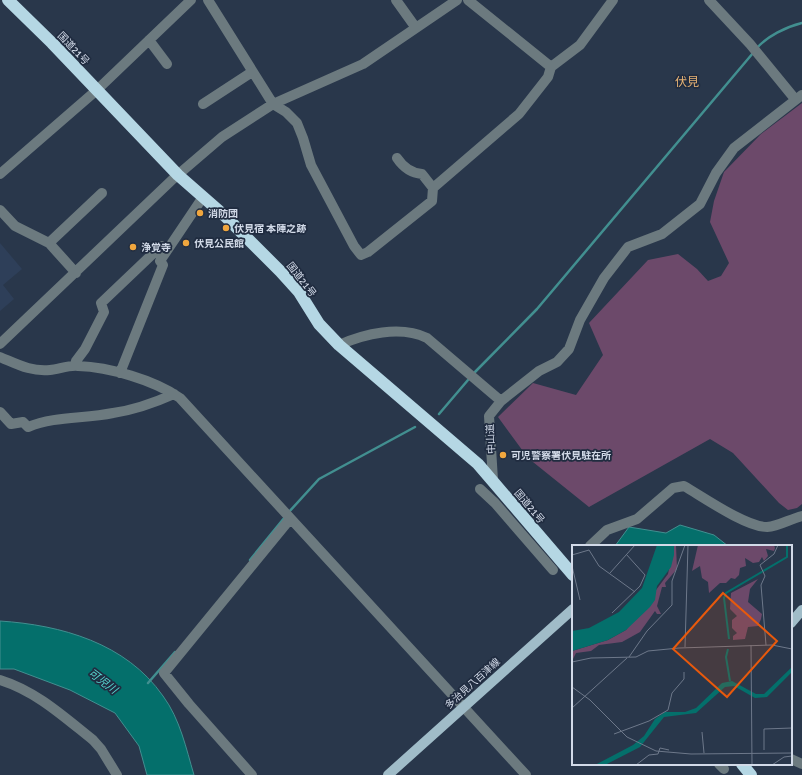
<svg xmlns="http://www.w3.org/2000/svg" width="802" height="775" font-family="Signika,'Noto Sans JP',sans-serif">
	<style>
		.built { fill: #2e3f59 }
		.green { fill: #6c496a }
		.water { fill: #046f6b; stroke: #428f90 }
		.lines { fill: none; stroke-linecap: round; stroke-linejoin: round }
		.stream { stroke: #428f90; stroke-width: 2.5 }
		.minor { stroke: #6c7a7f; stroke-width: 10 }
		.major { stroke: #a0bcc8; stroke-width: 10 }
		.highway { stroke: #b5d7e4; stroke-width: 12 }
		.poi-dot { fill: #f0a63e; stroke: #202c40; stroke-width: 1.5 }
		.labels { text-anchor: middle; stroke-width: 3.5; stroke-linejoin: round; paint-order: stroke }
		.street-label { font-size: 10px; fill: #d2dae8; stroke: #202c40 }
		.poi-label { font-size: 10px; font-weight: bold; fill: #d2dae8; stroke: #202c40; text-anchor: start }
		.water-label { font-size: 11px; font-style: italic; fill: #57d8d1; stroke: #202c40 }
		.quarter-label { font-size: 12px; fill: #e7b374; stroke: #202c40 }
		.inset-river { fill: none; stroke: #046f6b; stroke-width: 2 }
		.inset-road { fill: none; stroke: #6d788a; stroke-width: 1 }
		.view { fill: #e8590c; fill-opacity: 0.15; stroke: #e8590c; stroke-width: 2 }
		.inset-edge { fill: none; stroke: #d2dae8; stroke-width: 2 }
	</style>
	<rect width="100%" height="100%" fill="#29374b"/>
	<!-- built -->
	<path class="built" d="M0 243 22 269 3 285 14 299 0 311Z"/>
	<!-- green -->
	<path class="green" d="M802 103V504L797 508 788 510 779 503 733 453 710 439 589 507 528 458 498 417 533 383 576 395 603 355 589 323 648 260 678 254 697 269 708 281 721 276 729 263 710 222 714 201 724 172 761 134Z"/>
	<!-- water -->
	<path class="water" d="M680 525 714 535 728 546H615L629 527 666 533Z
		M0 621C61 625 126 643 163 696 180 719 186 748 194 775H147L139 746 115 713 70 690 14 669H0Z"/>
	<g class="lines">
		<!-- stream -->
		<path class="stream" d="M756 49C767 36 786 27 802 23
			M475 372 537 309 753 53
			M439 414 468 380
			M288 513 319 479 415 427
			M250 560 285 517
			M148 683 175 652"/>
		<!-- minor -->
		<path class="minor" d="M208 0 273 104 286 112 297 123 303 138 311 165 354 246 361 255 368 252 432 201 433 188 519 114 548 77 551 67 580 45 613 0
			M396 0 416 28
			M468 0 551 67
			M709 0 750 44 795 99
			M149 40 167 64
			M203 104 252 72
			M397 158C403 167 410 173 422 174L433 188
			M0 174 98 89 191 0
			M0 210 15 226 49 243 76 273
			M49 243 102 193
			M0 344 173 179 222 137 273 104 363 64 457 0
			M339 345C364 334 400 325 427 338L501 401
			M0 357C17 364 31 372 50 370 59 369 69 365 78 366 109 367 154 380 180 398L526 775
			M75 365 76 361 85 349 104 312 101 303 161 246 166 248
			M120 373 163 265 160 261 203 197
			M0 412 11 424 23 422 28 427C55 416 84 419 113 413 134 410 154 403 174 394
			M493 480 489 416 501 401 539 371 557 362 569 349 580 320 604 278 628 247 662 234 700 204 716 173 734 148 802 95
			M480 489 495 503 553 570
			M590 546 607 530 637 519 673 488 684 486C703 497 746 527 767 527 779 526 790 519 802 516
			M0 680C36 691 64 717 93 740L101 749 117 775
			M791 759 802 764
			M719 764 724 769
			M252 775 189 704 164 673 290 519"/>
		<!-- major -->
		<path class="major" d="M791 623 802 610
			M388 775 573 609"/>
		<!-- highway -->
		<path class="highway" d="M8 0 52 43 178 175 226 217 280 271 299 292 319 324 339 345 478 464 573 575
			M742 764 751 775"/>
	</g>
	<!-- markers -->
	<g class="poi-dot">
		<circle cx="200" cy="213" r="4"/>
		<circle cx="226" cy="228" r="4"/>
		<circle cx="186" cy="243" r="4"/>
		<circle cx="133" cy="247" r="4"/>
		<circle cx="503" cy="455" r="4"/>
	</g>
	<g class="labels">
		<!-- street labels -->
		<g class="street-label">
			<text transform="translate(74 48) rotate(46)" y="4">国道21号</text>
			<text transform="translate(302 279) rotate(52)" y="4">国道21号</text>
			<text transform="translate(490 439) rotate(-93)" y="4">中山道</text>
			<text transform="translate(530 506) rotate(50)" y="4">国道21号</text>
			<text transform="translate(472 683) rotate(-42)" y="4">多治見八百津線</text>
		</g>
		<!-- poi labels -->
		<g class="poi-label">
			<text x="208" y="217">消防団</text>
			<text x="234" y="232">伏見宿 本陣之跡</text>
			<text x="194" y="247">伏見公民館</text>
			<text x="141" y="251">浄覚寺</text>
			<text x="511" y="459">可児警察署伏見駐在所</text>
		</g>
		<!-- water labels -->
		<g class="water-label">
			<text transform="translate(103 681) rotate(37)" y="4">可児川</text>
		</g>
		<!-- quarter labels -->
		<g class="quarter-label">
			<text x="687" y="86">伏見</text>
		</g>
	</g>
	<!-- overview -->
	<g transform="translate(572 545)">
		<rect width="220" height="220" fill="#29374b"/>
		<path d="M102 0H104L105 24 93 38 94 42H90L85 61 89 69H85L83 66 68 87 50 97 27 100 19 106 4 108 0 116V106L36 95 54 85 96 29ZM126 0H202L203 3 202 6 194 4 196 11 192 16 190 12 187 17 181 18 173 13 174 21 168 23 167 30 163 34 159 33 154 38H148L137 48 136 37 130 33 128 21 120 26ZM186 34 178 44 176 57 190 69 189 74 186 81 176 82 173 94 161 95V91L165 88 160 83V75L165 71 158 64 159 48Z" fill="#6c496a"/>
		<path d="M85 0H102V10L99 22 85 41 83 55 78 62 54 85 36 95 0 106V86L17 83 47 67 70 43ZM220 122V127L195 152 183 153 162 141 153 142 124 168 92 172 68 202 33 220H23L61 200 72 191 83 174 93 167H113L124 163 150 138 160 136 184 149H192Z" fill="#046f6b"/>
		<path class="inset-river" d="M157 94 152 53 154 48 215 12V0M156 104 154 112 158 136"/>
		<path class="inset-road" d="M0 10 17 5 27 21 63 47M0 21 8 55M38 28 63 0M40 68 68 41 73 30 54 9M179 100 180 220M194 100 189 40 193 31 188 20 202 9 206 0M113 102 116 0M57 112 75 86 100 60V36L113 0M0 117 19 113 64 112 76 106 107 103 200 100 220 104M0 142 18 155 55 192 84 206 119 209 220 208M0 163 55 113M130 187 132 208M42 189 77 176 96 165 100 148 112 134V127M192 205V184L220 183M64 220 77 210 86 209 88 203 97 205M200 220 212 212 220 211"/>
		<path class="view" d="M151 48 205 96 155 152 101 104Z"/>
		<rect width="220" height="220" class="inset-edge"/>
	</g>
</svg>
